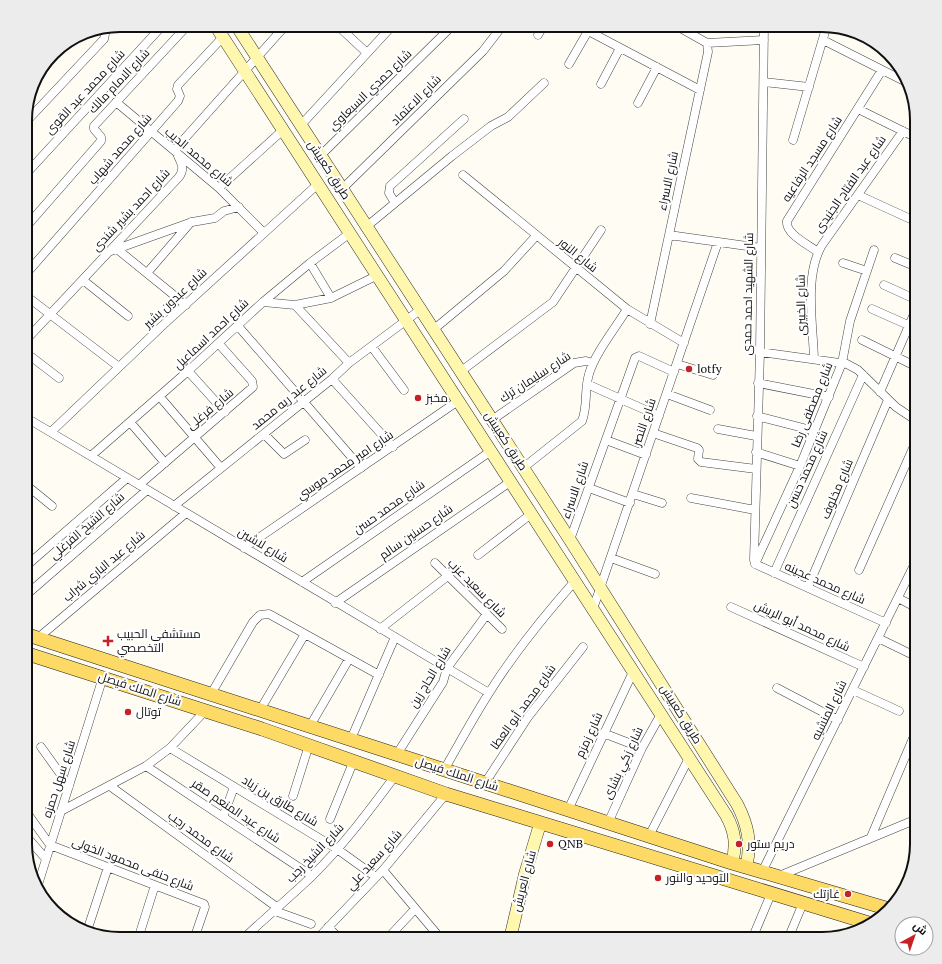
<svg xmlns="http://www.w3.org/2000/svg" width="942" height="964" font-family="'PT Serif',Cairo,serif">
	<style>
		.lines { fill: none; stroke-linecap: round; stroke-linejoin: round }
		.street-casing { stroke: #434343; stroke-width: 9 }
		.secondary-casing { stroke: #323232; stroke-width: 13 }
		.primary-casing { stroke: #212121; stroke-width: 14 }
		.street { stroke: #fff; stroke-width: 8 }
		.secondary { stroke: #fff7ae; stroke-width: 12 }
		.primary { stroke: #fdd965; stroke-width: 13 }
		.poi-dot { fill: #c72128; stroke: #fff; stroke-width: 1.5 }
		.labels { text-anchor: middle; stroke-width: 4; stroke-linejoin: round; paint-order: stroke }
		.street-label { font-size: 12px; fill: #101010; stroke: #fff }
		.poi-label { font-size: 12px; fill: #101010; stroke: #fff; text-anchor: start }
		.rim { fill: none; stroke: #101010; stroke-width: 2 }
	</style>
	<rect width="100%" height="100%" fill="#fffdf3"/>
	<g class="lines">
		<!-- street casing -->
		<g class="street-casing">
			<path id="street" d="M337 25 367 53
				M577 25 700 90
				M675 25 707 43
				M538 35 544 25
				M823 40 910 84
				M707 43 764 40
				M569 64 588 31
				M764 82 809 87
				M601 84 620 48
				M116 102 219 188 264 233
				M638 103 657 67
				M858 109 917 138
				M25 123 104 39 105 34 100 29
				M301 125 393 25
				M793 140 827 25
				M320 156 453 25
				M25 175 163 25
				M463 175 627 309 684 343
				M219 188 283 130
				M342 189 483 51 503 25
				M858 195 917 222
				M395 203 389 193 390 186 464 119
				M366 227 452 156 491 126 508 117 544 83
				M25 228 101 141V137L94 129V126L188 25
				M669 235 761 248
				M117 249 186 305
				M111 251 192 222 215 218 224 211 239 207
				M818 252C809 245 785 234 787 221L882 70
				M895 258 917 267
				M310 263 331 298
				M843 263 867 271
				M147 273 191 222
				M25 275 178 101 180 96 177 89 178 85 223 37
				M83 280 128 316
				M884 285 917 300
				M25 295 119 367
				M263 302 295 305 331 298 378 275
				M295 305 349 363
				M872 309 917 329
				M650 324 708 52 707 43
				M238 326 361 468
				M433 330 504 271 536 236
				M862 340 917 367
				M25 341 179 177C186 167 180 162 176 151L178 146 286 25
				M372 347 404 390
				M25 352 59 378
				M760 352 847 364 858 370 896 407 917 421
				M814 359C813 324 804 275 822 245L903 131
				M677 364 713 375
				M188 371 225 412
				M460 372 553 302 601 230
				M332 379 393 447
				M758 383 829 397
				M587 384 659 416
				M880 392 917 307
				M667 394 710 410
				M160 397 221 468
				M757 416 815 431
				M25 417 489 693
				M492 420 574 363 586 361 593 363
				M130 422 165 463
				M718 429 756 436
				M51 432 162 326 318 184
				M653 433 697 448 699 450 698 459 701 462 756 469
				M264 434 284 454 305 440
				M606 440 646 455
				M756 452 800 466
				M91 456 188 371 263 302 310 263 350 233
				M523 468 582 421C588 406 584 390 589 374 595 353 615 329 627 309
				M25 484 52 506
				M139 485 253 387 252 381 219 344
				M589 488 630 503
				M633 494 662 503
				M691 498 755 510
				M174 506 332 379 349 363 420 310
				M570 540 635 358 639 356 674 372
				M244 548 458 401
				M478 555 531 514
				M611 558 655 574
				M435 563 502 629
				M755 564 754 560 760 352 764 25
				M755 564 800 466 842 363 850 321 874 250
				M755 564 886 623
				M25 567 127 478
				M859 570 917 439
				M774 573 863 375
				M302 582 491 451
				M808 587 888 400
				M25 596 147 490
				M898 598 917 608
				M335 603 510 482
				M731 607 864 667
				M593 609 718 242
				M380 629 449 575
				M38 638 186 513
				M878 638 917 657
				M777 688 838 720
				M853 690 899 711
				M211 694 253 622 260 615 269 614 379 675
				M260 710 305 634
				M310 726 349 659
				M603 733 642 748
				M351 739 395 637
				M41 747 69 786
				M170 748 337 849 376 877
				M397 754 443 682 447 668 487 614
				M146 766 312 876
				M444 770C459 744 473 718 489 693 514 653 544 616 575 581
				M485 783 528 717 583 647
				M110 786 278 908
				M293 796 309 745
				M25 810 50 845 204 904 205 907 194 939
				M568 810 633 672
				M61 811 146 766 170 748 206 710
				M223 817 234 787
				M330 819 354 760
				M608 823 642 748 661 714
				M25 835 46 859
				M649 836 689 758
				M871 837 917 729
				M383 870 441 939
				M762 872 917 559
				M779 876 917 819
				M37 888 103 677
				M275 911 311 924
				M328 927 340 939
				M87 931 108 867
				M138 939 155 885
				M243 939C265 918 289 898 311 877 343 846 369 811 395 776
				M317 939 383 870 446 794
				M387 939 415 909
				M752 939 771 894
				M788 939 803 903"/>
		</g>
		<!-- secondary casing -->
		<g class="secondary-casing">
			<path id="secondary" d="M215 25 726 815C735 831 737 845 732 863
				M236 25 570 540 737 804C748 825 752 844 746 867
				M510 939 525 874 540 824"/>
		</g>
		<!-- primary casing -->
		<g class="primary-casing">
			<path id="primary" d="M25 634 732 863 889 909
				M25 653 262 729 446 794 872 924"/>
		</g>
		<!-- street -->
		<use href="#street" class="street"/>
		<!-- secondary -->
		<use href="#secondary" class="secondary"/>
		<!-- primary -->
		<use href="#primary" class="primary"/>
	</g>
	<!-- markers -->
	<g class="poi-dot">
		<circle cx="689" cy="369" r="4"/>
		<circle cx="418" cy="398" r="4"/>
		<path d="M106 635h4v4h4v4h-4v4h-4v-4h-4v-4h4z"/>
		<circle cx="128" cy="712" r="4"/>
		<circle cx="550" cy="844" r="4"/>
		<circle cx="739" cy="844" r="4"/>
		<circle cx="658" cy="878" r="4"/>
		<circle cx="848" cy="894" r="4"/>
	</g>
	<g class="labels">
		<!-- street labels -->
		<g class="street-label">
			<text transform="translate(119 81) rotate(-47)" y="4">شارع الامام مالك</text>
			<text transform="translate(370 90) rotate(-44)" y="4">شارع حمدي السبعاوي</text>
			<text transform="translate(85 92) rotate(-47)" y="4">شارع محمد عبد القوى</text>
			<text transform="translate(416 100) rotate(-45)" y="4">شارع الاعتماد</text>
			<text transform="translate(120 149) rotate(-49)" y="4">شارع محمد شهاب</text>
			<text transform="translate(199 157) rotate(40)" y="4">شارع محمد الديب</text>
			<text transform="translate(812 159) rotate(-57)" y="4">شارع مسجد الرفاعيه</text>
			<text transform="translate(329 170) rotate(57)" y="4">طريق كعبيش</text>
			<text transform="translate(668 181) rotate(-78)" y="4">شارع الاسراء</text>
			<text transform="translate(850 184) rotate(-55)" y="4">شارع عبد الفتاح الجنيدى</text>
			<text transform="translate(131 210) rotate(-47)" y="4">شارع احمد بشير شندى</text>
			<text transform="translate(578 255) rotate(39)" y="4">شارع النور</text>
			<text transform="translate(748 294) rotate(-89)" y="4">شارع الشهيد احمد حمدى</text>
			<text transform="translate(175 298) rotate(-43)" y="4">شارع عبدون بشير</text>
			<text transform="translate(801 305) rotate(-91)" y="4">شارع الخبيرى</text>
			<text transform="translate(211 334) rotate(-43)" y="4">شارع احمد اسماعيل</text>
			<text transform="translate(535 377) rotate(-33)" y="4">شارع سليمان ترك</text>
			<text transform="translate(289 398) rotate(-39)" y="4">شارع عبد ريه محمد</text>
			<text transform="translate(812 405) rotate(-68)" y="4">شارع مصطفى رضا</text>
			<text transform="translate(210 409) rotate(-40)" y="4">شارع فرغلى</text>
			<text transform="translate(644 422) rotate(-71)" y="4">شارع النصر</text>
			<text transform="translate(506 441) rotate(57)" y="4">طريق كعبيش</text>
			<text transform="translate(345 465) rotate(-34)" y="4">شارع امير محمد موسي</text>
			<text transform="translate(807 469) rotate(-66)" y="4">شارع محمد حسن</text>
			<text transform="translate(837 489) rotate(-67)" y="4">شارع مخلوف</text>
			<text transform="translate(575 490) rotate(-71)" y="4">شارع الاسراء</text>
			<text transform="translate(389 507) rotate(-35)" y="4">شارع محمد حسن</text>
			<text transform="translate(87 526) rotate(-41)" y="4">شارع الشيخ الفرغلي</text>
			<text transform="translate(416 532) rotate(-35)" y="4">شارع حسنين سالم</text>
			<text transform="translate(263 545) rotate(31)" y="4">شارع لاشين</text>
			<text transform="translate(104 566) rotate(-40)" y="4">شارع عبد الباري شراب</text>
			<text transform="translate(825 583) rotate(24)" y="4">شارع محمد عجينه</text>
			<text transform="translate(477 588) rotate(45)" y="4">شارع سعيد عزب</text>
			<text transform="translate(802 626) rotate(25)" y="4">شارع محمد أبو الريش</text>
			<text transform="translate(430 677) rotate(-59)" y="4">شارع الحاج زين</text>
			<text transform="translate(140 689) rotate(18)" y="4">شارع الملك فيصل</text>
			<text transform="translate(523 707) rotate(-54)" y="4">شارع محمد أبو العطا</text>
			<text transform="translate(829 710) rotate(-64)" y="4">شارع المنشيه</text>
			<text transform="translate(681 714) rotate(58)" y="4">طريق كعبيش</text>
			<text transform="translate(589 735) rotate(-65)" y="4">شارع زمزم</text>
			<text transform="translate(623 763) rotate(-65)" y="4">شارع زكي بشاى</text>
			<text transform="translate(457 774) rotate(18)" y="4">شارع الملك فيصل</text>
			<text transform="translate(59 779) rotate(-72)" y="4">شارع سهل حمزه</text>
			<text transform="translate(280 801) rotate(31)" y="4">شارع طارق بن زياد</text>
			<text transform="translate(236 811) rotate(34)" y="4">شارع عبد المنعم صقر</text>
			<text transform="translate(201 837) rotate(36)" y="4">شارع محمد رجب</text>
			<text transform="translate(315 853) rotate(-46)" y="4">شارع الشيخ رجب</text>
			<text transform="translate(374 860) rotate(-48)" y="4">شارع سعيد علي</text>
			<text transform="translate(133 864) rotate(21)" y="4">شارع حنفى محمود الخولى</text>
			<text transform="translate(524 881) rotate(-75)" y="4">شارع العريش</text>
		</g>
		<!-- poi labels -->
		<g class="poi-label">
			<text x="697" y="373">lotfy</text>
			<text x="426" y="402">مخبز</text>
			<text x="117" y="638">مستشفى الحبيب<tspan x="117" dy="14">التخصصي</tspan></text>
			<text x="136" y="716">توتال</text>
			<text x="558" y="848">QNB</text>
			<text x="747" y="848">دريم ستور</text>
			<text x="666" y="882">التوحيد والنور</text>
			<text x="840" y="898" text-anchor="end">غازتك</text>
		</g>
	</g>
	<!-- crop -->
	<path d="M0 0H942V964H0ZM120 32H822A88 88 0 0 1 910 120V844A88 88 0 0 1 822 932H120A88 88 0 0 1 32 844V120A88 88 0 0 1 120 32Z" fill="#ececec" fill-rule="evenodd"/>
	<path class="rim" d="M120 32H822A88 88 0 0 1 910 120V844A88 88 0 0 1 822 932H120A88 88 0 0 1 32 844V120A88 88 0 0 1 120 32Z"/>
	<!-- north arrow -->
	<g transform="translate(914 936) rotate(40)"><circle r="19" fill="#ffffff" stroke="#9f9f9f"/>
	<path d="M0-3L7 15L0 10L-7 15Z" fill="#c72128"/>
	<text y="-6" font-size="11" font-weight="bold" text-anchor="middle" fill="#101010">ش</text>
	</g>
</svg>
